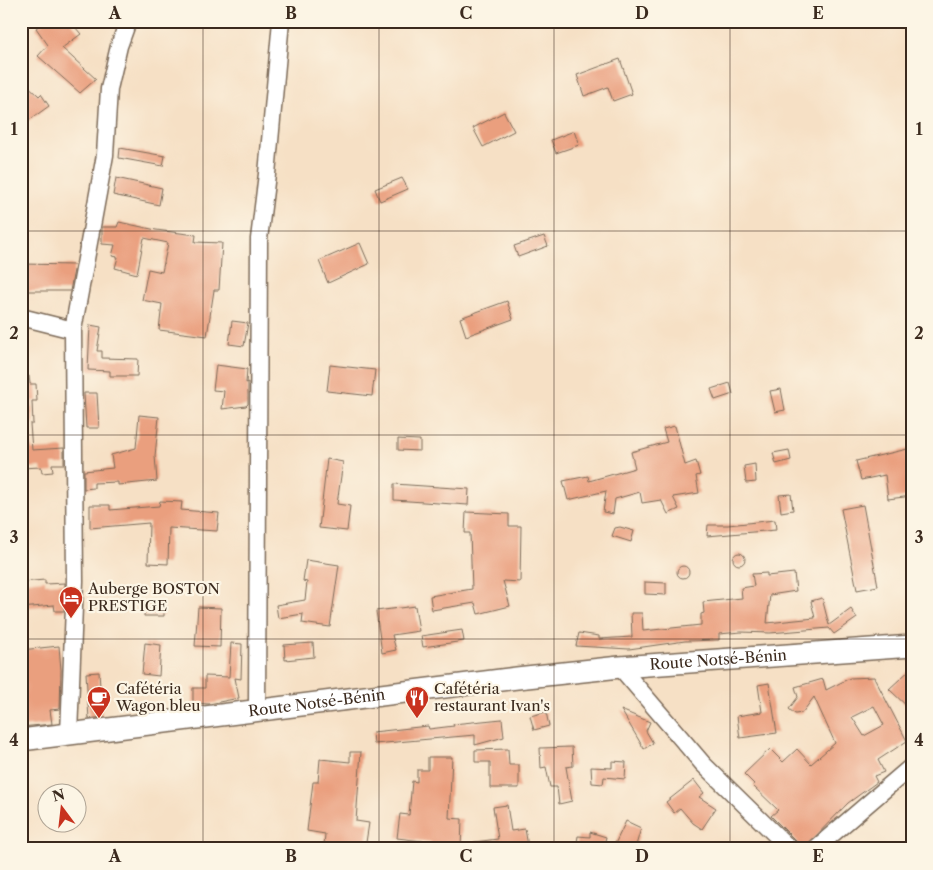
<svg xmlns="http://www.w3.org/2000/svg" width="933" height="870" font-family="'Libre Caslon Text',serif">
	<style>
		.building { fill: #ea9f7e; fill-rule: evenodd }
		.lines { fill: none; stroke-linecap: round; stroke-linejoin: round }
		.minor-casing { stroke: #7c6a58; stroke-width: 19 }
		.major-casing { stroke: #7c6a58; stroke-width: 24 }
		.minor { stroke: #fff; stroke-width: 16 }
		.major { stroke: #fff; stroke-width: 21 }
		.grid { fill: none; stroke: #3b2a1e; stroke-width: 1; stroke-opacity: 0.55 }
		.labels { text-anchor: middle; stroke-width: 4.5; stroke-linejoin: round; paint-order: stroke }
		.poi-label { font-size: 15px; fill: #3b2a1e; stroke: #fcf5e5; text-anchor: start }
		.street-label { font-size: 15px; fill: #3b2a1e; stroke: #fcf5e5 }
		.neatline { fill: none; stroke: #3b2a1e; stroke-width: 2 }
		.grid-label { font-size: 16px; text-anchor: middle; font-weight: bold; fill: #3b2a1e }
	</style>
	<rect width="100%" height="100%" fill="#fcf5e5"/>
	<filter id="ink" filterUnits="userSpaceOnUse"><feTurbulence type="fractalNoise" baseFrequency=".02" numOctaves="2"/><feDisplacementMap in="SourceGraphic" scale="10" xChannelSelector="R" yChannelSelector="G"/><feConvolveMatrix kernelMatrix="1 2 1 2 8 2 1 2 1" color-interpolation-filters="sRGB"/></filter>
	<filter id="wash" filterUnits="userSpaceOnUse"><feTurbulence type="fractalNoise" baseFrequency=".0096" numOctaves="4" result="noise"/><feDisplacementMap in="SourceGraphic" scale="20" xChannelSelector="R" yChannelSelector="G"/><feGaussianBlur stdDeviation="1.12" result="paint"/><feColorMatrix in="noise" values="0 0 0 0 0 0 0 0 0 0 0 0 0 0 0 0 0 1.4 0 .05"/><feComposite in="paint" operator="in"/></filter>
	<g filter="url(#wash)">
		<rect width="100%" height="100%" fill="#f6e0c5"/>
		<g id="blocks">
			<!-- building -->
			<path class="building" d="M45 21H70L81 34 62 48 96 79 80 93 38 56 48 45 36 28Z
				M620 59 632 94 613 101 608 87 584 96 577 75Z
				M21 79 39 96 41 94 49 106 21 126V109L27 104 21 98Z
				M504 112 514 131 483 147 473 128Z
				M574 131 579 145 556 153 551 140Z
				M120 148 165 156 163 166 119 158Z
				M116 178 162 188 159 205 113 195Z
				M402 178 408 189 380 201 375 189Z
				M119 222 156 230 196 235 195 242 222 243 219 290H214L207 336 159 330 162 304 142 300 148 269 162 272 168 243 144 238 137 274 115 268 118 257 112 256 115 245 102 244V227H117Z
				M544 236 548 246 518 257 514 246Z
				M360 243 369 264 328 283 319 261Z
				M21 264 75 265 70 291H21Z
				M507 301 513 319 466 336 460 318Z
				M232 321 248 323 244 346 229 344Z
				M90 325 101 327 97 351H102V358L138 359 137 376H110V371L88 370Z
				M216 365 247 369 246 383 248 382V404L246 406 222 409 224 391 213 390Z
				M330 365 375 370 372 396 327 391Z
				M29 376 30 384H36L37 401H32L33 424H30L32 450 64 448V464H52L53 472 42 473 41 467 21 468V377Z
				M730 383 733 394 715 400 711 389Z
				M781 389 785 410 775 412 770 391Z
				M84 393H97L99 428H86Z
				M139 415 159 417 155 456 157 481 118 485V482L94 483V488L84 489V471L113 468 111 455 136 448Z
				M675 426 685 465 696 461 700 475 696 476 699 493 673 497 679 509 668 514 661 500 642 503 640 492 615 499 613 514 603 512 606 491 568 500 563 481 588 476 589 481 635 468 631 452 667 442 663 429Z
				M398 439 420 440V451L398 450Z
				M912 448V496L888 499 885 475 861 480 856 461Z
				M789 450 791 460 776 464 773 453Z
				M327 459 343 462 337 504 350 506 347 531 319 528Z
				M755 464 756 482 746 483 744 466Z
				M394 484 469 489 468 505 394 500Z
				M791 494 793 510 781 512 779 495Z
				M160 501 182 502 181 510 219 513 217 531 169 528 168 564 148 563 149 523 90 528V505H110V510L159 506Z
				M863 505 878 586 857 590 841 509Z
				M466 512 509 514V526H521L520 582 503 581 510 606 478 614 475 603 432 610 430 596 472 589 470 533H465Z
				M775 520 776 530 707 536 708 525H728Z
				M620 527 634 531 631 542 612 536 615 528Z
				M733 559a6 6 0 1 1 12 0a6 6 0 1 1-12 0Z
				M306 560 339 565 330 627 302 623 303 614 278 618 276 605 305 600 307 582 303 581Z
				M677 572a6 6 0 1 1 12 0a6 6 0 1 1-12 0Z
				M767 573V576L794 573 796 591 770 595 767 623 815 618 811 601 822 598 829 625 851 609 857 618 834 634 829 628 770 633 741 632 719 634V640L685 641 629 649 576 646 579 633 599 636V639L632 637 631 613H642L643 631 701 625V614L704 613 703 602 742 598 741 588 754 586 752 574Z
				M45 580V584L65 583 64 611H55L54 605 21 608V582Z
				M645 582 666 583V595L645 594Z
				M144 602H164V616H144Z
				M415 606 419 631 392 635 396 650 382 653 376 611Z
				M198 607 221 608 220 647 195 646Z
				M462 630 464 641 423 647 421 636Z
				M145 643 161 645 159 676 142 674Z
				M231 643 242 644 241 679 235 678 239 698 209 704 193 703V688H205V676L229 677Z
				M313 643 314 657 285 660 284 645Z
				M59 646 61 670 60 709 50 710 52 724 21 727V650Z
				M912 668V711L889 689Z
				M99 672 102 717 89 719 86 673Z
				M874 677 907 741 878 760 884 772 874 776 877 782 848 803 806 846 800 849 797 842 771 816 778 810 753 786 754 784 744 774 770 749 783 762 797 749 811 764 835 743 814 697 802 713 795 714 789 709 798 697 795 687 823 679 826 690 850 678ZM874 706 884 725 864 736 852 717Z
				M769 683 777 733 740 738 737 716 762 712 758 685Z
				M621 710 650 722 646 731 653 743 644 749Z
				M546 712 549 726 534 730 530 716Z
				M502 719 504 737 475 745V735L374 744 373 732 428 726 429 729 454 726 453 724Z
				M572 747 573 766 566 767 572 801 559 804 557 787H550L546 767 541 768 540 748Z
				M508 749 509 765H519V788H490V762H475V750Z
				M350 752H361L356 821 369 823 365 849 324 846 325 834 307 831 313 782H318L320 759 350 762Z
				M428 757H452L449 818 462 819 461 849H430L431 842 397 838 400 814 409 815 412 781 417 782V770H428Z
				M612 761 626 762 625 779 604 777 603 784 592 783 591 767 612 768Z
				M694 780 704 793 699 797 716 808 702 829 693 823 680 808 674 813 666 802Z
				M507 805 511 831 525 829 528 846 521 849H475L474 842 498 839 493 807Z
				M626 821 641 828 635 849 614 846Z
				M590 832 606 837 603 849H576L578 836 590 837Z"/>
		</g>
	</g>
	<g filter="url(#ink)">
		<use href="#blocks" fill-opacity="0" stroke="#7c6a58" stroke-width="1"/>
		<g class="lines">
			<!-- minor casing -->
			<g class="minor-casing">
				<path id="minor" d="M21 317 73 330
					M620 667 703 764 790 849
					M257 710 259 239 267 174 281 21
					M69 734 75 581 73 330 105 155 109 89 119 46 128 21
					M815 849 912 766"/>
			</g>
			<!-- major casing -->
			<g class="major-casing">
				<g id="major">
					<path id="s1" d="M21 740 517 678 620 667 912 646"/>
				</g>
			</g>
			<!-- minor -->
			<use href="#minor" class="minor"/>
			<!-- major -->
			<use href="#major" class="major"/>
		</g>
	</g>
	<!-- grid -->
	<path class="grid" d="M203 21V849M379 21V849M554 21V849M730 21V849M21 231H912M21 435H912M21 639H912"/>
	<!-- icons -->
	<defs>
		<g id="hotel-pin" transform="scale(1.25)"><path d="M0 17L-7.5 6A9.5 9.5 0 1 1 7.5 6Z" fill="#c8321e" stroke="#fcf5e5"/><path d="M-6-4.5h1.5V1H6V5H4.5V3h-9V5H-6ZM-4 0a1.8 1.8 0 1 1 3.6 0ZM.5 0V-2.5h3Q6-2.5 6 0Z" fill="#fff"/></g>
		<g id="cafe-pin" transform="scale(1.25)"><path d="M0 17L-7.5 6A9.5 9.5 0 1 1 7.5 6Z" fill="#c8321e" stroke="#fcf5e5"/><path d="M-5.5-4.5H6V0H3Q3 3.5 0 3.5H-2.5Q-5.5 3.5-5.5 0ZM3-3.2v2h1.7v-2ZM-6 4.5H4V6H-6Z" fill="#fff"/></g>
		<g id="restaurant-pin" transform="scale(1.25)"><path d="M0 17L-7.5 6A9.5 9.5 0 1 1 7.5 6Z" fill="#c8321e" stroke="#fcf5e5"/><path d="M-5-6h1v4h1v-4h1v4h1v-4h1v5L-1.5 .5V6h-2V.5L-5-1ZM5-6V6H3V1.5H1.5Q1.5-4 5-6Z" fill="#fff"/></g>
	</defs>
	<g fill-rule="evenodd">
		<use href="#hotel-pin" x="71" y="598"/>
		<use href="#cafe-pin" x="99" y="698"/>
		<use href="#restaurant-pin" x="417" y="698"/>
	</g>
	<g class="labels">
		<!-- poi labels -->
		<g class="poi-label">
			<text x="88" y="594">Auberge BOSTON<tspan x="88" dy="17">PRESTIGE</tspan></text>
			<text x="116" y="694">Cafétéria<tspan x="116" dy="17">Wagon bleu</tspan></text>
			<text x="434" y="694">Cafétéria<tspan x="434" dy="17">restaurant Ivan's</tspan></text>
		</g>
		<!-- street labels -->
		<g class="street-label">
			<text dy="5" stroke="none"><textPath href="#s1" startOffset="702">Route Notsé-Bénin</textPath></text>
			<text dy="5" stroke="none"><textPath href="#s1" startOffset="298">Route Notsé-Bénin</textPath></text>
		</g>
	</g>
	<!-- margin -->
	<rect width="933" height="870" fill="none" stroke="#fcf5e5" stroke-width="55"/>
	<!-- north arrow -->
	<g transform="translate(62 808) rotate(345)"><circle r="24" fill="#fcf5e5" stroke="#afa495"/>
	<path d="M0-4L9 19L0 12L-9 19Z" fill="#c8321e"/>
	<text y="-8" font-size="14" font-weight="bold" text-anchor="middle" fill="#3b2a1e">N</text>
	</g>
	<rect x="28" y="28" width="878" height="814" class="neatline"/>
	<g class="grid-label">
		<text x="115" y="19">A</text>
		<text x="291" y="19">B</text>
		<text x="466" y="19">C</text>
		<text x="642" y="19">D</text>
		<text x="818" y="19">E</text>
		<text x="14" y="135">1</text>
		<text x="919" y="135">1</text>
		<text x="14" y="339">2</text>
		<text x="919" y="339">2</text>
		<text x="14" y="543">3</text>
		<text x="919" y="543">3</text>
		<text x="14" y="746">4</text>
		<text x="919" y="746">4</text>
		<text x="115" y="862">A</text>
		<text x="291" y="862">B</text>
		<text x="466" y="862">C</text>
		<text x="642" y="862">D</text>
		<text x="818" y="862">E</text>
	</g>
</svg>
